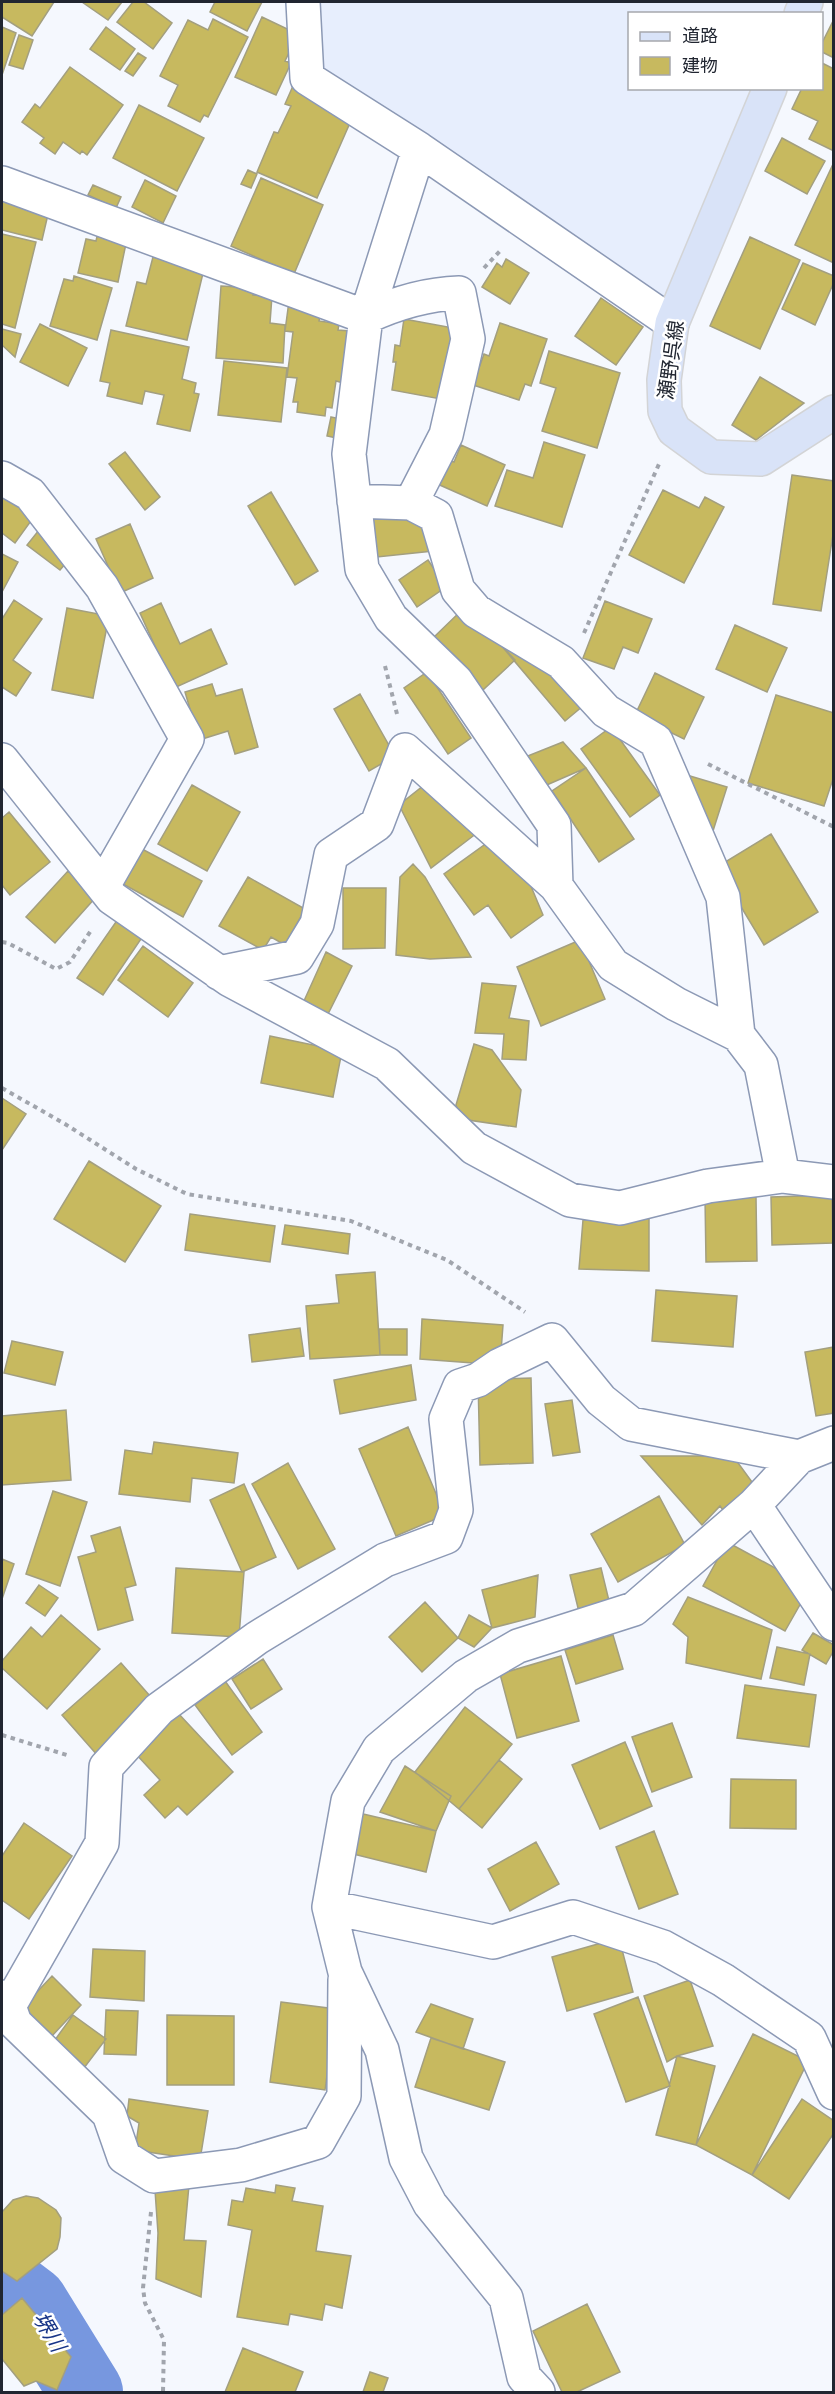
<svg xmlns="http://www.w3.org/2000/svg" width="835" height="2394" font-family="'Sofia Sans Condensed','Noto Sans JP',sans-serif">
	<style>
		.built { fill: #e7eefd }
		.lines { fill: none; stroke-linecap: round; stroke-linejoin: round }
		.river { stroke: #7797df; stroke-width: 74 }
		.building { fill: #c7b95f; stroke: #a39f7f; stroke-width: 1.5 }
		.minor-casing { stroke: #8c99b5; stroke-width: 36 }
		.major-casing { stroke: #d3d4d6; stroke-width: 36 }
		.path { stroke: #a1a5ad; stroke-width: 4; stroke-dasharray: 4.5 4.5; stroke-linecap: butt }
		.minor { stroke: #fff; stroke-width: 33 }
		.major { stroke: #d9e3f8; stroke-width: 33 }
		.labels { text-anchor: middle; stroke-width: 5; stroke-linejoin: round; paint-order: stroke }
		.street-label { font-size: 20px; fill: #212631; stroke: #fff }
		.water-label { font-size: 21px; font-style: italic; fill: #173487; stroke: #fff }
	</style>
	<rect width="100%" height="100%" fill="#f5f8fe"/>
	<!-- built -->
	<path class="built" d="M312 2H790L785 13 630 14V88L754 89 663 308 316 67Z"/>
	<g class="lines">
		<!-- river -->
		<path class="river" d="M2 2281 31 2303 86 2392"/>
	</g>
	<!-- building -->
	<path class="building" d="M2 2H54L32 36 2 17Z
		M82 2H122L108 20Z
		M133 2H144L172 23 153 49 117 22Z
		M215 2H262L247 31 210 12Z
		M262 17 298 34 285 61 291 63 276 95 235 77Z
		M213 19 248 37 208 117 204 115 200 122 168 106 178 85 160 76 188 20 208 30Z
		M834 19V58L822 52V43Z
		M2 27 16 33 2 75Z
		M106 27 135 49 120 70 90 49Z
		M19 35 33 40 23 69 9 65Z
		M138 53 146 58 133 76 125 71Z
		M822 63 834 69V151L809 139 818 121 792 109 802 88H822Z
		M70 67 123 105 87 155 82 151 80 154 63 142 55 154 40 143 44 138 22 122 35 104 40 108Z
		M296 79 353 116 317 198 257 172 274 132 278 133 291 106 285 104Z
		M139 105 204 138 177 191 113 158Z
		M782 138 825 161 807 194 765 171Z
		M834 162V263L795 245Z
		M248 170 257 174 251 188 241 184Z
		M261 178 323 205 294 274 231 246Z
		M145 180 176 196 163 223 132 207Z
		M2 182 49 210 42 240 2 230Z
		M93 185 121 197 116 208 88 195Z
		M99 228 128 234 118 282 78 273 86 239 96 241Z
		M2 234 36 242 15 328 2 324Z
		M750 237 800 260 760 349 710 326Z
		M153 257 204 269 187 340 126 326 137 282 146 284Z
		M506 259 529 273 510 304 482 287 497 263 502 267Z
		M803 263 834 276V282L815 325 782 309Z
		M74 276 112 288 97 340 50 326 64 279 73 281Z
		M221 286 254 288 253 295 272 296 270 323 285 325 283 363 216 358Z
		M601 298 643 327 616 365 575 336Z
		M289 301 322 306 319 321 339 324 338 330 350 331 347 384 336 381 332 408 326 407 325 416 297 412 298 402H293L297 378 287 377 293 332 285 331Z
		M404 319 459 329 446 400 392 390 396 362H393L395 345 400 346Z
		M500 323 547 339 531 386 525 384 519 400 473 385 484 354 489 356Z
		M40 324 87 348 68 386 20 362Z
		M2 329 21 334 15 357 2 345Z
		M111 330 189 347 182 379 196 383 194 393 199 394 190 431 157 424 164 395 145 391 142 404 107 396 110 383 100 381Z
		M549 351 620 373 597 448 542 431 556 388 540 383Z
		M224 361 287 368 281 422 218 415Z
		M760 377 804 403 756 440 732 425Z
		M331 417 341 419 337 438 327 436Z
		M544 442 585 455 562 527 495 506 507 470 533 478Z
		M461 445 505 465 487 506 433 482 443 458 454 462Z
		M125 452 160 497 145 510 109 464Z
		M792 475 834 481V528L821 611 773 604Z
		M663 490 699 508 705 497 724 507 684 583 629 555Z
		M6 492 36 514 15 543 2 533V497Z
		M271 492 318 571 295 585 248 506Z
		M429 512 433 551 377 557 373 518Z
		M130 524 153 578 120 593 96 539Z
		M39 530 72 556 60 570 27 545Z
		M2 554 18 562 2 592Z
		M428 560 446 587 417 607 399 580Z
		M14 600 42 619 13 660 31 673 16 696 2 687V619Z
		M605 601 652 619 638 653 623 647 614 669 583 658Z
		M161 603 180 644 211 629 227 664 174 688 140 613Z
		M465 607 515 660 483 690 434 637Z
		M67 608 109 616 93 698 52 690Z
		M735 625 787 648 767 692 716 669Z
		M500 644 549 666 583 706 565 721Z
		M427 672 471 738 448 754 404 688Z
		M655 673 704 697 684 739 635 715Z
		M212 684 216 696 242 689 258 747 235 754 228 731 199 740 185 692Z
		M360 694 395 756 369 771 334 709Z
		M776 695 834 713V776L824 806 748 783Z
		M611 727 660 795 630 817 581 749Z
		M563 742 586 768 542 787 520 759Z
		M586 768 634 839 599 862 552 791Z
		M680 773 727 787 712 834Z
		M428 782 477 833 431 868 399 805Z
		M192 785 240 812 207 871 158 844Z
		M9 812 50 862 10 895 2 885V818Z
		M771 834 818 912 764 945 717 867Z
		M487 843 525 872 543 915 511 938 488 905 474 915 444 874Z
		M142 849 202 881 183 917 123 884Z
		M413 864 425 877 471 957 430 959 396 955 400 877Z
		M68 871 96 897 55 943 26 917Z
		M248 877 305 909 285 945 271 937 263 950 219 926Z
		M343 888H386L385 948 343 949Z
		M118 919 143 936 103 995 77 978Z
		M580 940 605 999 541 1026 517 967Z
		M143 946 193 983 168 1017 118 980Z
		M326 952 352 966 328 1014 303 1003Z
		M482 983 516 986 509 1018 529 1021 526 1060 502 1059 504 1034 475 1033Z
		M270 1036 342 1051 333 1097 261 1083Z
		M474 1044 492 1050 521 1090 516 1127 461 1119 456 1105Z
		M2 1098 26 1114 2 1150Z
		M89 1161 161 1206 125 1262 54 1219Z
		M832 1195 833 1243 772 1245 771 1197Z
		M756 1197 757 1261 706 1262 705 1198Z
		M190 1214 275 1226 270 1262 185 1250Z
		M649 1218V1271L579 1269 583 1220Z
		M285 1225 350 1234 348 1254 282 1244Z
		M375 1272 380 1355 310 1359 306 1306 339 1303 336 1275Z
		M656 1290 737 1296 733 1347 652 1341Z
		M422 1319 503 1325 500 1365 420 1359Z
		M300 1328 304 1356 252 1362 249 1335Z
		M379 1329H407V1355H380Z
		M12 1341 63 1352 55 1385 4 1373Z
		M834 1347V1413L816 1416 805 1352Z
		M411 1365 416 1400 340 1414 334 1380Z
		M531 1378 533 1463 480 1465 478 1380Z
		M572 1400 580 1452 553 1456 545 1404Z
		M66 1410 71 1480 2 1485V1416Z
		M408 1427 445 1515 396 1536 359 1449Z
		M154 1442 238 1453 234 1483 192 1478 190 1502 119 1494 125 1450 152 1454Z
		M641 1456H733L752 1482 728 1517 720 1506 702 1525Z
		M288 1463 335 1549 298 1569 252 1484Z
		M244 1484 276 1557 242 1572 210 1500Z
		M53 1491 87 1502 60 1586 26 1574Z
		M659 1496 685 1545 618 1582 591 1534Z
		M120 1527 136 1585 125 1588 133 1620 98 1630 78 1557 96 1552 91 1536Z
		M727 1542 810 1587 785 1631 703 1586Z
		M2 1559 14 1564 2 1599Z
		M176 1568 244 1572 239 1637 172 1633Z
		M601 1568 610 1605 579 1612 570 1575Z
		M538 1575 535 1617 492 1628 482 1590Z
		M39 1585 58 1598 45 1616 26 1603Z
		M688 1597 772 1630 761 1679 686 1663 688 1637 673 1624Z
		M425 1602 458 1638 422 1672 389 1637Z
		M61 1615 100 1649 47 1709 2 1668V1661L31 1627 42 1637Z
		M469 1615 492 1628 474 1647 458 1638Z
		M813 1633 834 1645V1650L826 1664 802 1650Z
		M613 1635 623 1669 576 1684 565 1650Z
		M777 1647 810 1654 804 1685 770 1678Z
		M561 1656 579 1721 517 1738 500 1674Z
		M263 1659 282 1689 251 1709 232 1679Z
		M121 1663 157 1704 98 1756 62 1715Z
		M225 1681 262 1732 232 1755 195 1705Z
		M745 1685 816 1695 809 1747 737 1738Z
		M465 1707 512 1744 459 1809 415 1772Z
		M177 1712 233 1772 187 1815 178 1806 165 1818 144 1795 160 1780 135 1753Z
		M672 1723 692 1777 652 1792 632 1737Z
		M625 1742 652 1806 600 1829 572 1765Z
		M499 1760 522 1779 482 1828 459 1809Z
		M405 1766 451 1796 436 1831 380 1812Z
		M731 1779 796 1780V1829L730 1828Z
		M359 1813 436 1831 426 1872 349 1853Z
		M24 1823 72 1856 29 1919 2 1900V1856Z
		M654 1831 678 1894 639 1909 616 1847Z
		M536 1842 559 1884 510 1911 488 1869Z
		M619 1938 633 1992 567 2011 552 1957Z
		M93 1949 145 1951 144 2001 90 1997Z
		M52 1976 81 2005 51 2037 21 2009Z
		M690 1980 713 2046 677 2056 667 2062 644 1996Z
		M638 1997 670 2086 626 2102 594 2014Z
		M281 2002 336 2009 325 2090 270 2082Z
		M431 2004 473 2019 463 2049 416 2032Z
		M106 2010 138 2011 136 2055 104 2054Z
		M73 2015 106 2039 84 2068 52 2044Z
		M167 2015 234 2016V2085H167Z
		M753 2034 808 2061 752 2175 696 2145Z
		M431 2038 505 2062 489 2110 415 2087Z
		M677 2056 715 2066 696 2145 656 2135Z
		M129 2099 208 2111 200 2160 135 2150 139 2123 127 2116Z
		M802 2099 834 2121V2133L789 2199 752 2175Z
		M154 2176 189 2185 184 2240 206 2241 201 2297 156 2279 158 2233Z
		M276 2185 295 2188 292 2201 323 2206 316 2251 351 2256 342 2308 325 2304 322 2320 290 2314 288 2325 237 2317 252 2230 228 2225 232 2200 243 2202 246 2188 275 2193Z
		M26 2196 38 2198 56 2210 61 2218 60 2237 57 2249 17 2281 2 2271V2212L13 2200Z
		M22 2298 71 2357 57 2390 36 2381 24 2386 2 2359V2315Z
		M587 2304 620 2372 577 2392H562L533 2331Z
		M243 2348 303 2372 295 2392H225Z
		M370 2372 388 2378 383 2392H363Z"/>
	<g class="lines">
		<!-- minor casing -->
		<g class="minor-casing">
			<path id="minor" d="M303 2 307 78 419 149
				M2 183 366 317C396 303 426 294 459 293L468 339 446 435 411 503
				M672 323 419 149 366 317 349 454 362 569 391 618 456 681 554 825 556 886 613 965 676 1004 738 1035 761 1065 783 1176
				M2 478 30 494 102 587 187 739 103 886
				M354 501 411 503 436 516 458 590 476 611 561 662 606 711 656 741 723 897 738 1035
				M2 760 112 898 230 980 387 1064 474 1148 570 1200 620 1208 708 1186 783 1176 834 1182
				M219 973 297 957 317 924 331 855 377 824 405 750 556 886
				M754 1505 834 1624
				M329 1907 493 1942 573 1917 663 1947 723 1980 809 2038 834 2093
				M2 1997 9 2006 15 2023 109 2114 124 2157 154 2176 241 2165 318 2142 344 2096 345 1980
				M9 2006 102 1843 106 1767 159 1709 257 1638 385 1560 446 1537 456 1510 446 1419 460 1386 478 1380 500 1365 552 1340 601 1400 631 1424 799 1457
				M538 2392 524 2377 506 2298 430 2204 406 2158 382 2050 345 1972 329 1907 348 1801 379 1749 466 1676 518 1646 634 1609 754 1505 799 1457 834 1443"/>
		</g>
		<!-- major casing -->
		<g class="major-casing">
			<path id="major" d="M801 14 806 2
				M770 88 672 323 664 380 665 411 674 430 711 457 761 459 834 412"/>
		</g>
		<!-- path -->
		<path class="path" d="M484 268 500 251
			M584 633 659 464
			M385 666 397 714
			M708 764 834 827
			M2 942 8 943 56 969 70 962 92 929
			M2 1088 65 1124 136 1169 187 1194 351 1221 447 1260 525 1312
			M2 1735 70 1756
			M151 2212 143 2288 145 2303 164 2340 163 2392"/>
		<!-- minor -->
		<use href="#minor" class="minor"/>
		<!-- major -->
		<use href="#major" class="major"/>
	</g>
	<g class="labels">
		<!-- street labels -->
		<g class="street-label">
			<text transform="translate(671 360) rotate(-82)" y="7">瀬野呉線</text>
		</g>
		<!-- water labels -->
		<g class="water-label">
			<text transform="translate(49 2332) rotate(59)" y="7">堺川</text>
		</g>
	</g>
	<!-- border -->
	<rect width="835" height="2394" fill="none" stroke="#212631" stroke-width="6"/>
	<!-- legend -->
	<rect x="628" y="12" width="195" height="78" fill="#ffffff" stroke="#a6a8ad" stroke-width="1.5"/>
	<rect x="640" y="32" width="30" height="9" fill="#d9e3f8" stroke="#a6a8ad" stroke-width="1.5"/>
	<text x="682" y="42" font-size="18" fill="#212631">道路</text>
	<rect x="640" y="57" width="30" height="18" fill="#c7b95f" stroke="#a6a8ad" stroke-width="1.5"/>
	<text x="682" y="72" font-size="18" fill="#212631">建物</text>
</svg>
